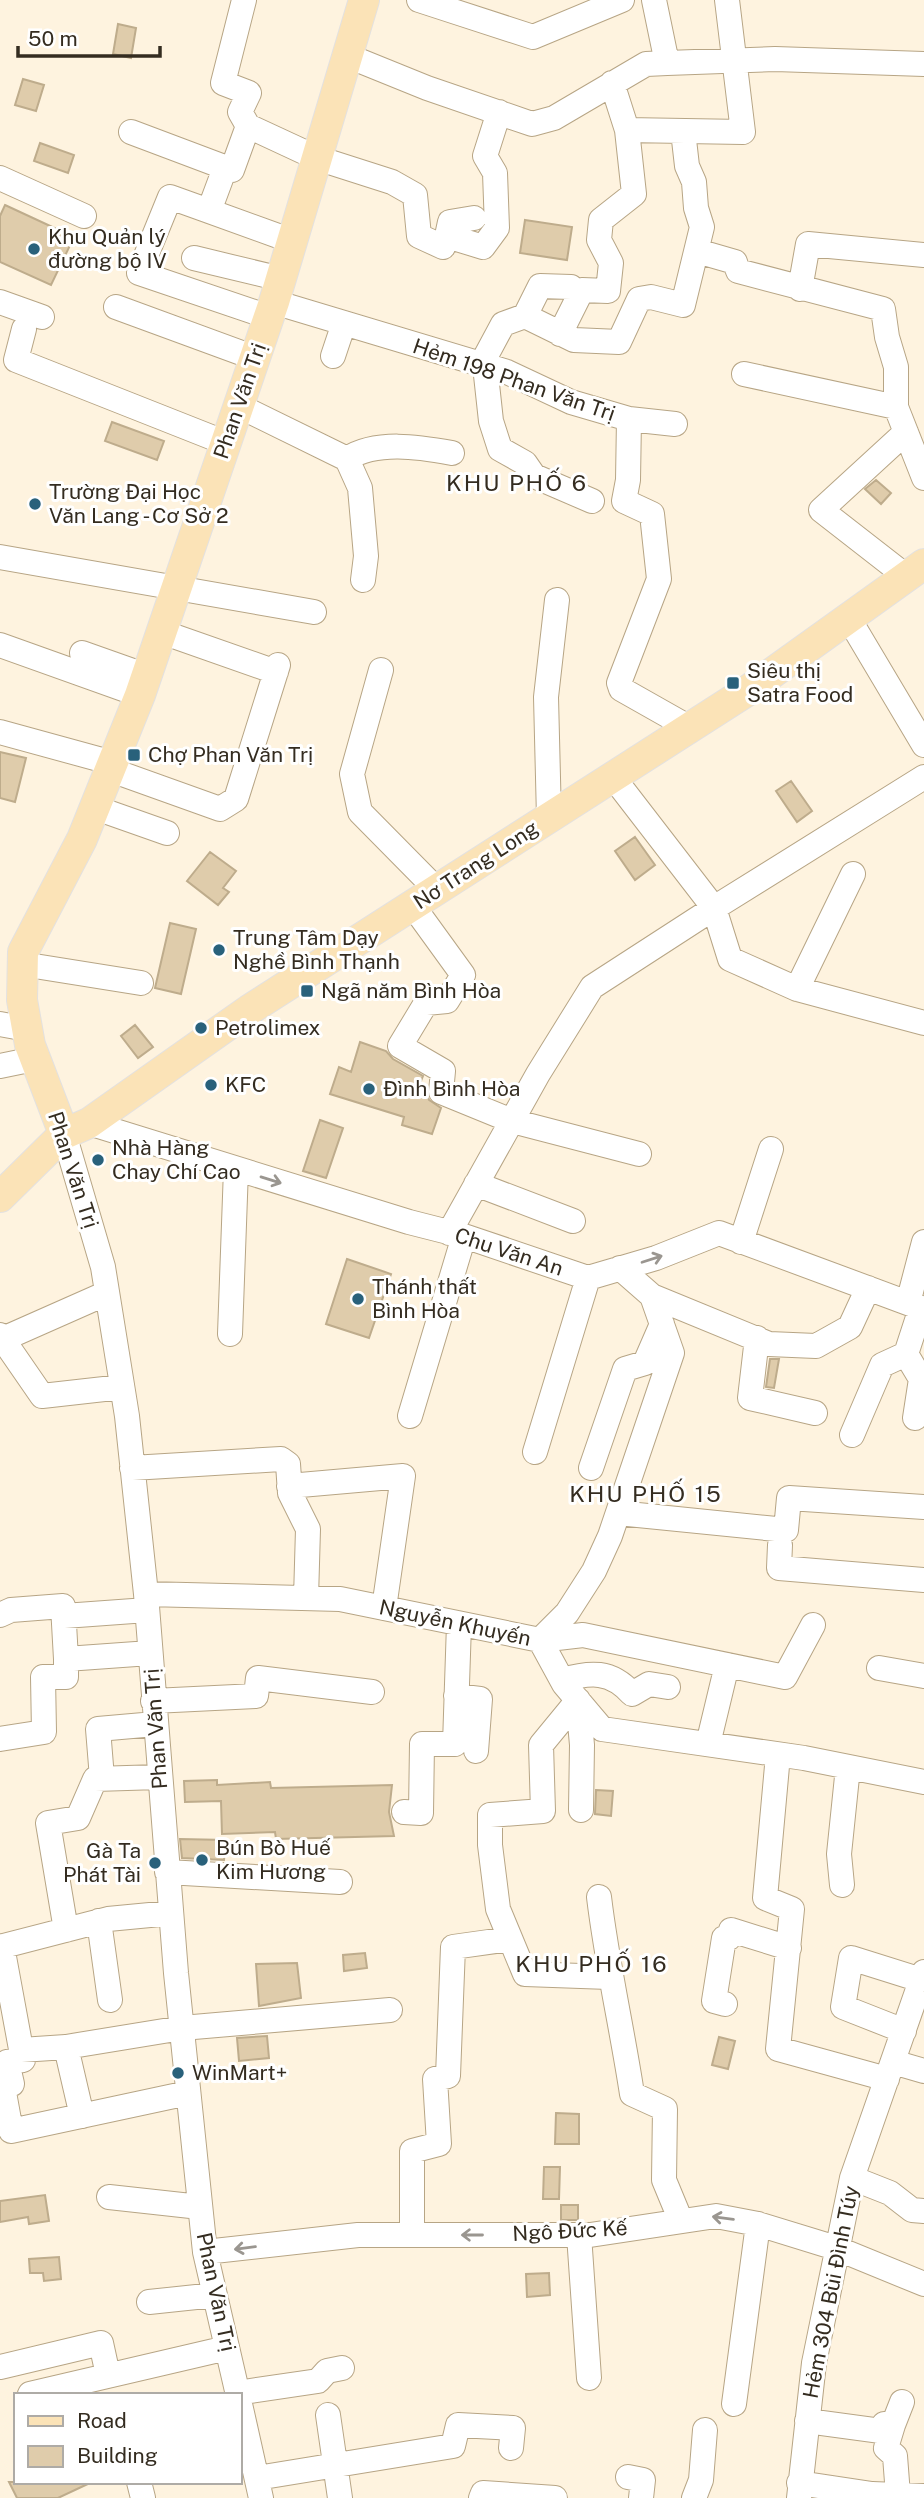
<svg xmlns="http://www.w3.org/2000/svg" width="924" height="2498" font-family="'Public Sans',sans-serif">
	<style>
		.building { fill: #dfccab; stroke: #beac8c; stroke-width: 2 }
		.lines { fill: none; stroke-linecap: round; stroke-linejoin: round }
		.minor-casing { stroke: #b7a585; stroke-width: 26 }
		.major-casing { stroke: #e3e1e0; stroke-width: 32 }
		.minor { stroke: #fff; stroke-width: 24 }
		.major { stroke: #fbe3b7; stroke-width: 30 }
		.oneway { stroke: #9a9690 }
		.poi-dot { fill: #29617b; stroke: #fff; stroke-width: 2.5 }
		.labels { text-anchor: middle; stroke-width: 6; stroke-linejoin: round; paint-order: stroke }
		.poi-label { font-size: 21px; fill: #342c20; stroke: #fff; text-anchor: start }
		.street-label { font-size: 21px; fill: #342c20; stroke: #fff }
		.neighbourhood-label { font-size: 23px; letter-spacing: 2px; fill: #342c20; stroke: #fff }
	</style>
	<rect width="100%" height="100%" fill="#fef3df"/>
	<!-- building -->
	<path class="building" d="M118 24 136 28 131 58 113 54Z
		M23 79 44 85 36 111 15 105Z
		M40 143 74 155 68 173 34 161Z
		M5 205 74 237 51 285 0 262V216Z
		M525 220 572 227 567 260 520 253Z
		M112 422 164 441 157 460 105 441Z
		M876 480 891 493 881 504 865 489Z
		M0 752 26 758 15 802 0 798Z
		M791 781 812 811 797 822 776 791Z
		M635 837 655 865 635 880 615 851Z
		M210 852 236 871 223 888 229 892 218 905 187 881Z
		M170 923 196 929 181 994 155 988Z
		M135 1025 153 1047 138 1058 121 1036Z
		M360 1042 386 1051 393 1059 423 1076 419 1086 426 1089 429 1100 441 1108 432 1134 402 1125 404 1117 330 1094 339 1067 351 1072Z
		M320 1120 343 1128 326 1178 303 1171Z
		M347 1259 391 1274 369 1338 326 1324Z
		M770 1359H779L774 1388 766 1387Z
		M217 1780V1785L270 1782 271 1788 392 1785 389 1812 394 1836 276 1839 275 1832 222 1834 221 1801 185 1802 184 1781Z
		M596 1790 613 1791 611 1816 595 1814Z
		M180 1839 226 1840 224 1860 182 1858Z
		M365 1953 367 1968 344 1971 343 1955Z
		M297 1963 301 1998 259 2006 256 1964Z
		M267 2036 269 2058 239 2061 237 2038Z
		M719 2037 735 2041 728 2069 712 2065Z
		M556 2113 579 2114V2144H555Z
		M544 2167H560L559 2199H543Z
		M45 2195 49 2221 29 2224 28 2217 0 2222V2201Z
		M561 2205H578V2220H561Z
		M59 2257 61 2279 44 2281 43 2273H30L29 2259Z
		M549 2273 550 2295 527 2297 526 2274Z
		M9 2482H92L58 2498H17Z"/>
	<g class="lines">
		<!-- minor casing -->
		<g class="minor-casing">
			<path id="minor" d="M244 0 223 83 249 93 240 112 248 126
				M419 0 533 37 622 0
				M654 0 667 63 775 59 924 64
				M348 56 427 88 532 124 554 118 646 64 667 63
				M627 130 743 132 727 0
				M131 132 232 170 248 126 317 158 392 182 415 195 419 236 443 247 447 236 483 247 497 228 495 173 485 156 499 112
				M225 168 209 211 292 241
				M0 178 84 216
				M209 211 170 197 139 273 269 317
				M447 236 450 222 474 218
				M697 251 735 262 738 271 883 309 887 337 896 367V407L924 478
				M194 258 281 279
				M800 289 808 244 924 255
				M0 302 42 317
				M274 302 507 372 571 402 629 419 675 424
				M116 307 255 358
				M525 316 540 286 571 287
				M24 329 16 360 226 443
				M560 334 582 290 608 291 611 263 599 240 601 220 634 194 627 130 612 83
				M333 356 344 323
				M481 365 503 324 525 316 574 340 619 342 639 299 651 297 683 305 702 227 696 208 694 182 687 166 683 131
				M485 366 491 421 500 449 525 463 534 476 592 501
				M744 374 896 407
				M239 406 347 459 360 488 366 556 363 580
				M629 419 628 480 624 501 652 514 659 579 619 683 621 689 690 728
				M906 432 821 510 907 577
				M347 459C376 440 419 447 452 453
				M0 557 314 612
				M849 619 924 745
				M162 632 276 672
				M0 645 140 695
				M82 653 147 676
				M381 670 352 774 360 812 437 890
				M0 732 113 763
				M111 770 220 809 236 799 278 665
				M613 777 714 908 924 777
				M96 808 167 833
				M549 818 546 697 557 600
				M413 906 463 975 447 1001 426 1003 400 1046 443 1071 441 1092 512 1121 639 1154
				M22 964 141 983
				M797 989 853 874
				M0 1024 27 1029
				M0 1066 34 1059
				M89 1123 409 1222 464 1236 588 1278 656 1258 719 1233 924 1309
				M64 1134 103 1267 127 1416 146 1594 176 1973 205 2252 238 2395
				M476 1184 573 1221
				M449 1233 538 1074 592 987 714 908 730 959 797 989 924 1023
				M741 1242 771 1149
				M652 1296 769 1344 816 1346 850 1327 868 1288
				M908 1303 924 1242
				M230 1334 236 1169
				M0 1335 42 1396 122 1387
				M757 1338 750 1398 815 1413
				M3 1339 107 1293
				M906 1354 921 1379 915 1418
				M410 1416 464 1236
				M852 1435 882 1365 906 1354 921 1308
				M535 1452 588 1278
				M132 1468 281 1459 288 1464 290 1493 308 1529 306 1598
				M591 1468 625 1369 645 1363 662 1324
				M289 1486 403 1476 384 1608
				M618 1513 786 1530 789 1498 924 1507
				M780 1545 779 1568 924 1580
				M146 1594 340 1599 540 1640 564 1684 602 1729 804 1758 924 1782
				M0 1615 11 1610 63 1606 66 1659
				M64 1616 147 1610
				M540 1640 567 1613 594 1571 610 1536 672 1353 652 1296 620 1268
				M540 1640 583 1635 785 1677 813 1625
				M879 1668 924 1676
				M562 1680C590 1672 611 1670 632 1694L649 1684 668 1687
				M456 1696 480 1699 476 1751
				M578 1700 541 1745 543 1811 490 1815V1845L498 1909 525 1974 609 1977
				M578 1700 582 1745 581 1810
				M153 1701 256 1696 258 1678 372 1692
				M0 1739 44 1732 43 1677H66V1659L150 1653
				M708 1744 727 1665
				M778 1755 765 1898 792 1909 778 2049 887 2079
				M102 1778 98 1729 155 1724
				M404 1812 421 1813 422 1744H455L459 1624
				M167 1872 340 1882
				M842 1885 839 1854 848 1767
				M599 1897C607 1964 622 2028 632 2094L665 2109 664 2180 681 2221
				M99 1921 110 2000
				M66 1930 48 1823 78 1818 95 1779 159 1777
				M2 1946 23 2060 7 2062 12 2084 3 2087 11 2131 188 2093
				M0 1947 108 1919 171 1913
				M725 2004 714 2001 724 1938H729L731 1930 789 1948
				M904 2031 843 2007 851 1958 921 1980
				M66 2047 82 2116
				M21 2050 66 2047 182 2028 390 2010
				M893 2062 924 2071
				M852 2178 890 2193 912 2210 924 2211
				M109 2197 200 2207
				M412 2235V2151L439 2144 435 2079 448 2076 453 1947 510 1939
				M579 2235 589 2378
				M205 2252 358 2235H590L716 2216 758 2224 836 2248 924 2284
				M149 2302 215 2295
				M0 2367 101 2343 108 2375
				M237 2393 318 2381 327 2371 342 2368
				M30 2394 227 2348
				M240 2404 261 2498
				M734 2404 758 2224
				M328 2415 340 2498
				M807 2421 881 2431 884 2424 893 2425 886 2448 895 2456 898 2495
				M893 2425 902 2402
				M628 2477 643 2480 641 2498
				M257 2478 453 2446 458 2425 513 2428 511 2448
				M139 2482 143 2498
				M799 2483 872 2494 924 2496
				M481 2498 483 2493 555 2498
				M694 2498 701 2480 705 2430
				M799 2498 814 2363 852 2178 924 1972"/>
		</g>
		<!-- major casing -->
		<g class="major-casing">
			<path id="major" d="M64 1134 30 1045 22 1000 23 952 82 839 140 695 274 302 364 0
				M0 1197 64 1134 89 1123 249 1010 747 691 924 564"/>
		</g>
		<!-- minor -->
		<use href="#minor" class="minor"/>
		<!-- major -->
		<use href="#major" class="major"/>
	</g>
	<!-- one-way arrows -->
	<defs><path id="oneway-shaft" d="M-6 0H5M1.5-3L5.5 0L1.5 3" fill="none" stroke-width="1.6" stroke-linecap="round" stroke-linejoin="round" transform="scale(1.75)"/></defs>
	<g class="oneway">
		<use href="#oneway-shaft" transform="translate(271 1180) rotate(17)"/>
		<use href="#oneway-shaft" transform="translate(652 1259) rotate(-18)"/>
		<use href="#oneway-shaft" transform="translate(723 2218) rotate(-173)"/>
		<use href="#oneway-shaft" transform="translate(472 2235) rotate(180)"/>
		<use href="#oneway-shaft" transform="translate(245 2248) rotate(173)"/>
	</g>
	<!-- markers -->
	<g class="poi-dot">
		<circle cx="34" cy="249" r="7"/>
		<circle cx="35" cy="504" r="7"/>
		<rect x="726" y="676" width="14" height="14" rx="3.5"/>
		<rect x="127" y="748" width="14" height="14" rx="3.5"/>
		<circle cx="219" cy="950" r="7"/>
		<rect x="300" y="984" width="14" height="14" rx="3.5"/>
		<circle cx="201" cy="1028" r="7"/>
		<circle cx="211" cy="1085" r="7"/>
		<circle cx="369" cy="1089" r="7"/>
		<circle cx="98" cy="1160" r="7"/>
		<circle cx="358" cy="1299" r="7"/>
		<circle cx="202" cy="1860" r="7"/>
		<circle cx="155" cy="1863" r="7"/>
		<circle cx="178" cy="2073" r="7"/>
	</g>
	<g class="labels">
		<!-- poi labels -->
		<g class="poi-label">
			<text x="48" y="244">Khu Quản lý<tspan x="48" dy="24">đường bộ IV</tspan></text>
			<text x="49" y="499">Trường Đại Học<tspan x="49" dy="24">Văn Lang - Cơ Sở 2</tspan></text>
			<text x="747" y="678">Siêu thị<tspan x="747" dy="24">Satra Food</tspan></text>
			<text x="148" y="762">Chợ Phan Văn Trị</text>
			<text x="233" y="945">Trung Tâm Dạy<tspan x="233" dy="24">Nghề Bình Thạnh</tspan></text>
			<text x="321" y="998">Ngã năm Bình Hòa</text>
			<text x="215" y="1035">Petrolimex</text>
			<text x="225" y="1092">KFC</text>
			<text x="383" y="1096">Đình Bình Hòa</text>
			<text x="112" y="1155">Nhà Hàng<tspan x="112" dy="24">Chay Chí Cao</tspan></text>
			<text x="372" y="1294">Thánh thất<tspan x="372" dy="24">Bình Hòa</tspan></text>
			<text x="216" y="1855">Bún Bò Huế<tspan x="216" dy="24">Kim Hương</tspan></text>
			<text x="141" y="1858" text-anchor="end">Gà Ta<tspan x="141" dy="24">Phát Tài</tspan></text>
			<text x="192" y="2080">WinMart+</text>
		</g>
		<!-- street labels -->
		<g class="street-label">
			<text transform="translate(514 380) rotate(19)" y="7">Hẻm 198 Phan Văn Trị</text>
			<text transform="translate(240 401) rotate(-71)" y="7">Phan Văn Trị</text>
			<text transform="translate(476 865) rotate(-33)" y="7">Nơ Trang Long</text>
			<text transform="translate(73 1170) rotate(72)" y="7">Phan Văn Trị</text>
			<text transform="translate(509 1252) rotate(18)" y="7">Chu Văn An</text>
			<text transform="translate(455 1623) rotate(12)" y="7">Nguyễn Khuyến</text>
			<text transform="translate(156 1729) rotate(-94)" y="7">Phan Văn Trị</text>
			<text transform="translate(570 2231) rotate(-3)" y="7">Ngô Đức Kế</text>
			<text transform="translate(216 2292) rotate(78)" y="7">Phan Văn Trị</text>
			<text transform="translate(831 2292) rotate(-79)" y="7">Hẻm 304 Bùi Đình Túy</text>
		</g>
		<!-- neighbourhood labels -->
		<g class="neighbourhood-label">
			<text x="517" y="491">KHU PHỐ 6</text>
			<text x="646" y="1502">KHU PHỐ 15</text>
			<text x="592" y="1972">KHU PHỐ 16</text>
		</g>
	</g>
	<!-- legend -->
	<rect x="14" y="2393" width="228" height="91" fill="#ffffff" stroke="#aeaba6" stroke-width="2"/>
	<rect x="28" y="2416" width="35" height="10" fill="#fbe3b7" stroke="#aeaba6" stroke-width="2"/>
	<text x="77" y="2428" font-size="21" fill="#342c20">Road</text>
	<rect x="28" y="2446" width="35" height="21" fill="#dfccab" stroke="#aeaba6" stroke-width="2"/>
	<text x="77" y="2463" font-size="21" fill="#342c20">Building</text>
	<!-- scale -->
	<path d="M18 46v10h142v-10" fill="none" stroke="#342c20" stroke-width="3.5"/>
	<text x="28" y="46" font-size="21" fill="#342c20" stroke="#ffffff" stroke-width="5" paint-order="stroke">50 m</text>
</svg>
